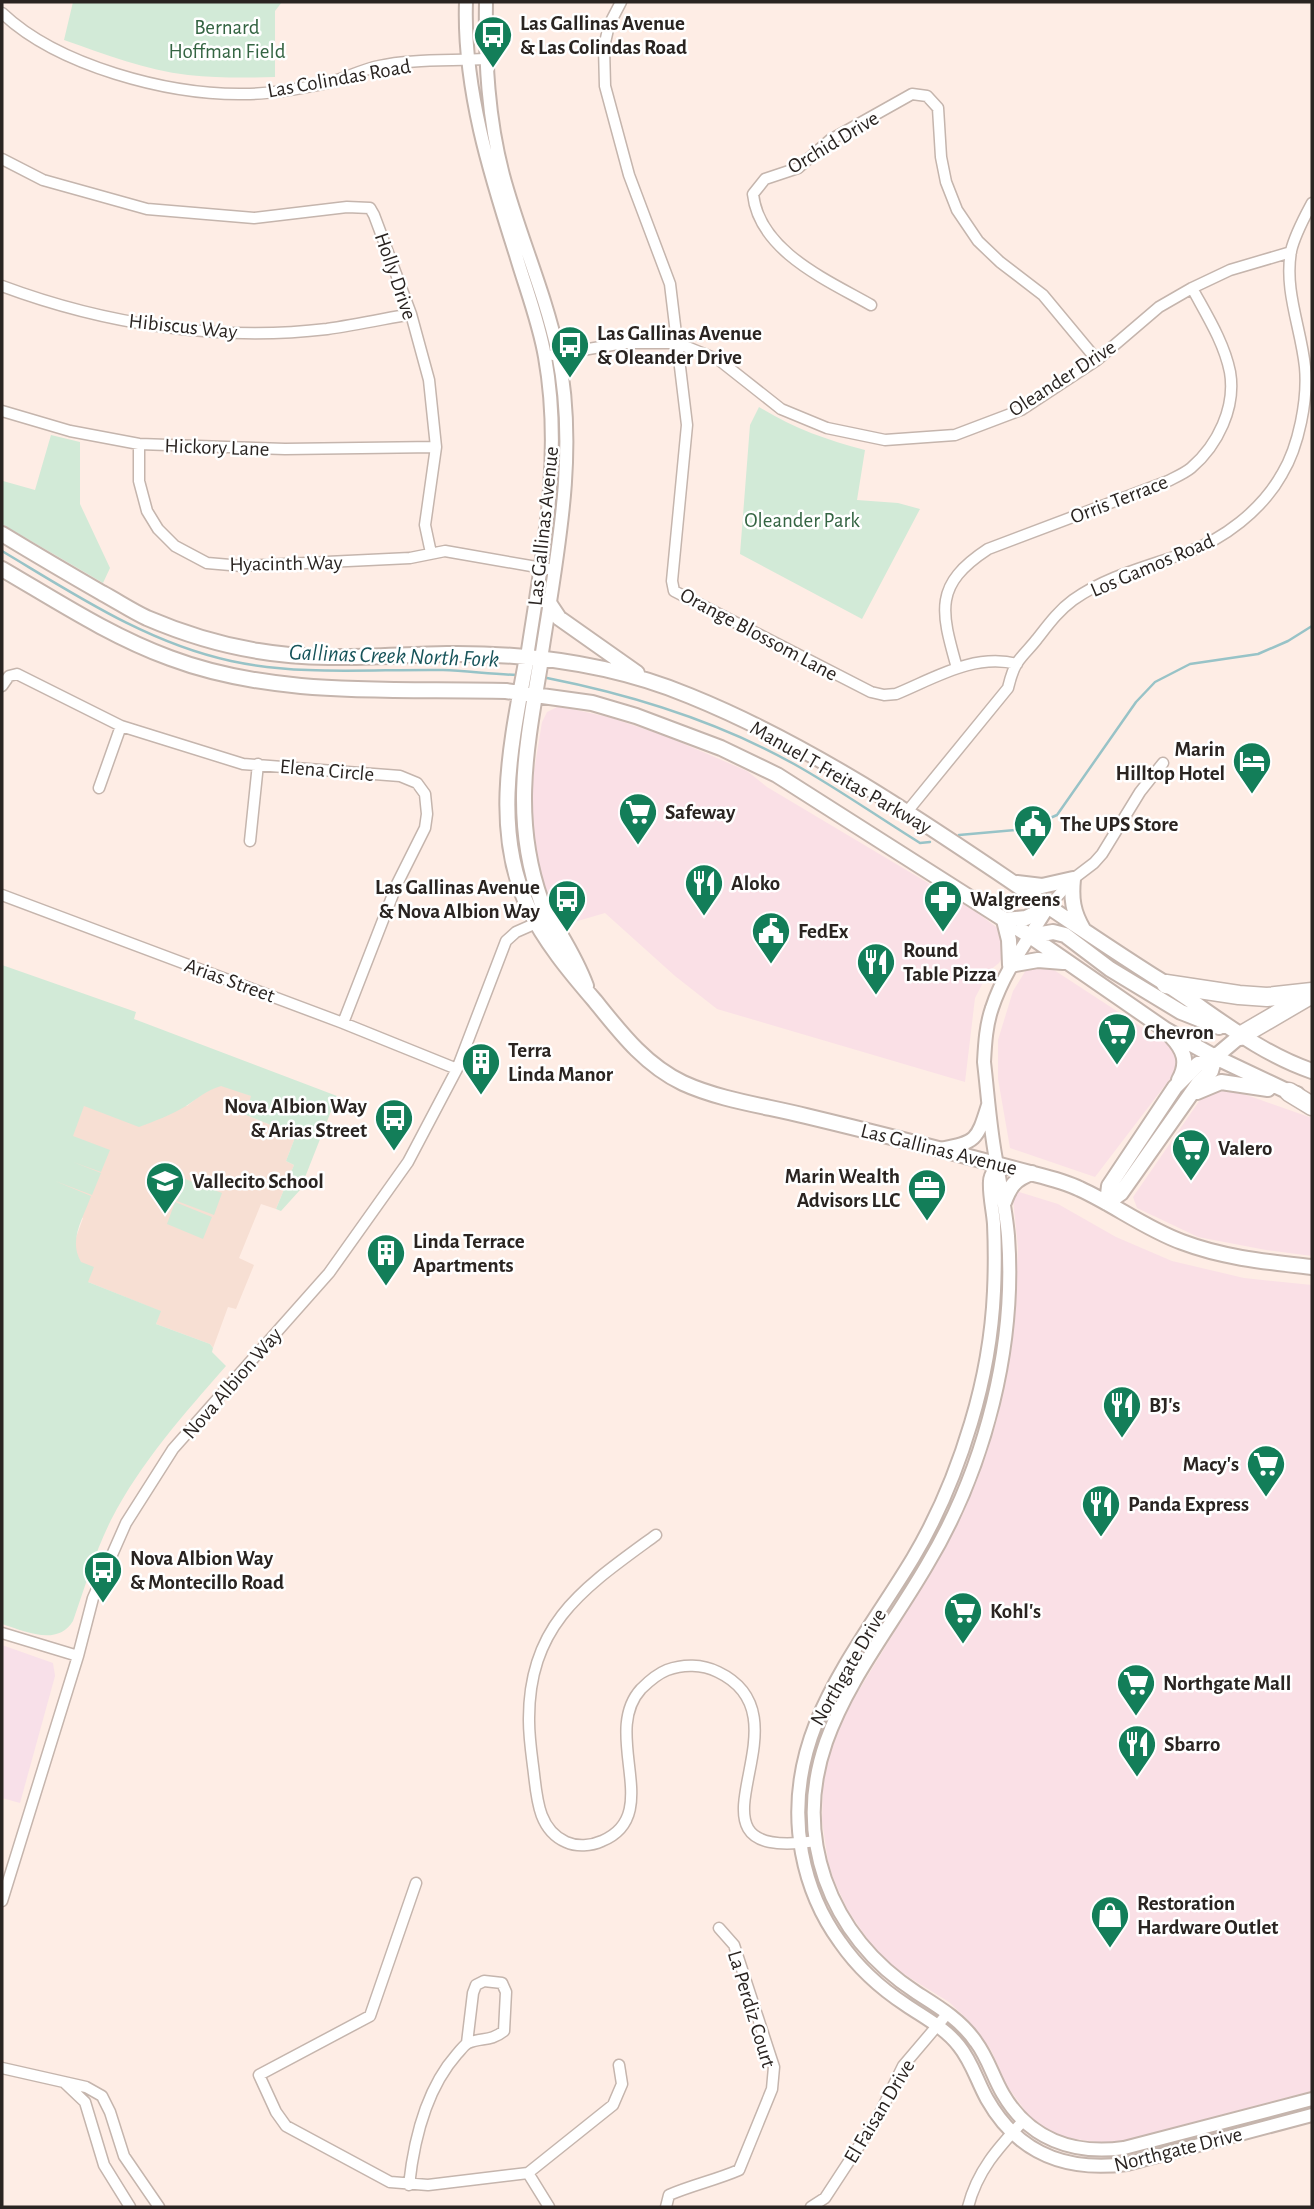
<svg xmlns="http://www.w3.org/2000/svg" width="1314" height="2209" font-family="'Alegreya Sans',sans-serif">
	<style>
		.commercial { fill: #fae0e6 }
		.built { fill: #f7dfd3 }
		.medical { fill: #f8e0e9 }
		.green { fill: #d2ead7 }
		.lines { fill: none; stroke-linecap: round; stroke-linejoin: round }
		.stream { stroke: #98c3c7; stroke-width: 2.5 }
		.minor-casing { stroke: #c5b5ad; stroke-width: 13 }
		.tertiary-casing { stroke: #c5b5ad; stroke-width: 16 }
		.secondary-casing { stroke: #c5b5ad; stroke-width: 18 }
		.motorway-casing { stroke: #c5b5ad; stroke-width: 21 }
		.minor { stroke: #fff; stroke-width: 10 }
		.tertiary { stroke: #fff; stroke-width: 12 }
		.secondary { stroke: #fff; stroke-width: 14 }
		.motorway { stroke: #fff; stroke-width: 18 }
		.labels { text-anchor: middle; stroke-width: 5; stroke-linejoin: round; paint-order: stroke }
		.poi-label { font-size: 21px; font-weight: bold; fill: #2a2421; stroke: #fff; text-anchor: start }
		.park-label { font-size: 21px; fill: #346442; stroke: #fff }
		.street-label { font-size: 21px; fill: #2a2421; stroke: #fff }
		.water-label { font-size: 23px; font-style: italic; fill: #17545a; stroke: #fff }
	</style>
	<rect width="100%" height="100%" fill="#feede5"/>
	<!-- commercial -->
	<path class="commercial" d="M559 706 612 718 668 737 747 771 767 787 975 911 1000 930 1005 952 999 963 989 971 975 998 965 1082 717 1009 675 976 605 913 564 925 549 903 534 866 529 802 542 722 547 712Z
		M1039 966 1054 970 1172 1047 1178 1059 1176 1071 1095 1177 1010 1148 998 1079V1040L1013 991 1026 970Z
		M1227 1088 1312 1118V1256L1266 1250 1198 1237 1137 1208 1133 1197 1202 1097Z
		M1016 1191 1058 1204 1116 1237 1172 1261 1244 1278 1312 1285V2091L1122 2141 1103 2143 1062 2137 1045 2129 1029 2116 1007 2086 991 2050 967 2019 949 2002 902 1973 883 1958 870 1943 847 1909 833 1878 828 1861 822 1821 823 1780 834 1737 853 1700 947 1545 971 1491 993 1431 1004 1382 1014 1317 1018 1248 1013 1199Z"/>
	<!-- built -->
	<path class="built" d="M221 1085 252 1096 246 1115 296 1135 286 1161 294 1165 276 1209 261 1204 239 1258 254 1265 236 1309 228 1307 213 1348 210 1344 156 1324 160 1311 88 1282 75 1252 74 1243 83 1218 46 1204 84 1105 187 1106 203 1093Z"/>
	<!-- medical -->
	<path class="medical" d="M2 1645 53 1663 55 1676 20 1803 2 1798Z"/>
	<!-- green -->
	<path class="green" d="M73 2H282L275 11V77C246 78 217 78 188 75 146 70 104 54 64 40Z
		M759 407C793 428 826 440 865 450L857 500 898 503 920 509 862 619 740 554 750 425Z
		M51 435 80 442V504L110 568 103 583 2 524 3 481 35 490Z
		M2 965 136 1012 134 1019 337 1096 300 1190 281 1211 276 1209 294 1165 286 1161 296 1135 246 1115 251 1096 221 1086C207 1090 198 1098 186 1106 171 1115 155 1121 139 1127L84 1106 73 1136 110 1150 101 1172 73 1162 101 1173 92 1195 55 1181 91 1196C83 1219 68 1240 81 1262L94 1267 88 1282 161 1311 156 1324 210 1344 213 1348 212 1352 226 1366C184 1414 141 1462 111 1520 95 1552 85 1587 73 1621 57 1647 25 1631 2 1624Z
		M185 1179 222 1193 214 1215 177 1201Z
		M175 1202 212 1217 203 1239 167 1224Z"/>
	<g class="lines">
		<!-- stream -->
		<path class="stream" d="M2 551C74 594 147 643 231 661 301 676 371 669 443 670 467 671 492 674 517 675
			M547 678C633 695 717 721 794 764 837 788 878 817 920 843L930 842
			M959 835 1025 829 1057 815 1136 702 1155 682 1190 664 1258 654 1288 641 1312 626"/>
		<!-- minor casing -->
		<g class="minor-casing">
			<path id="minor" d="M621 2 609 25 604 47 605 86 629 175 670 284 687 425 672 581 674 591 871 692 884 695 896 694C935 678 974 653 1017 664
				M2 13C58 66 168 95 244 94 269 94 299 89 323 84 342 80 360 70 379 66 409 59 453 61 485 59
				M2 159 43 180 147 209 254 218 347 207 370 208 374 215 411 314 429 380 436 447 425 525 431 553
				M2 286C104 324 218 342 327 329 355 325 383 319 411 314
				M871 305C827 280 759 251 753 194L765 179 798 168 830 140 912 94 927 96 938 108 941 157 946 182 957 210 978 241 1000 262 1043 295 1097 360
				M553 355 624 343H677L719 360 781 409 827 428 885 440 955 435 1021 410 1097 360 1159 307 1192 288 1230 270 1291 252
				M2 411 70 431 139 444 285 449 436 447
				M139 444V481L147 511 158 529 175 546 207 563 242 566 410 558 445 551 554 570
				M957 668C941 611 933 585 988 549L1168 481C1176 477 1185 473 1191 468 1218 445 1236 407 1230 372 1224 342 1206 314 1192 288
				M2 686 9 676 17 674 121 726 243 764 400 776 417 783 425 794 427 814 425 828 397 884 343 1023
				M99 788 121 726
				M906 813 1008 688C1010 680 1012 671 1017 663 1022 655 1031 647 1037 639 1048 625 1058 611 1073 600 1107 576 1146 567 1185 553 1223 540 1262 510 1282 474 1299 446 1308 399 1305 367 1301 328 1284 291 1291 251 1295 234 1304 218 1312 203
				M250 841 258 764
				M2 895 343 1023 457 1069
				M1048 907 1073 879 1094 863 1102 854 1140 792 1163 763
				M656 1535C585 1587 528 1623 529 1721 529 1739 532 1757 534 1774 537 1800 539 1830 566 1842 577 1847 591 1846 602 1841 665 1815 600 1734 641 1689 649 1681 657 1674 667 1670 683 1664 702 1664 718 1672 819 1720 662 1864 816 1841
				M2 1633 78 1656
				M416 1883 370 2016 259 2075 276 2112 286 2126 390 2182 428 2185 528 2173 549 2207
				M2 1901 78 1656 93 1598 126 1523 173 1449 329 1273 408 1162 457 1069 506 941 516 932 541 921
				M2 2068 86 2087 102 2096 110 2112 124 2156 159 2207
				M65 2083 85 2102 104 2165 130 2207
				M528 2173 613 2105 622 2084 619 2065
				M409 2185C414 2139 426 2089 457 2054 460 2051 464 2045 468 2043 482 2037 490 2042 504 2031L506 1992 502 1983 484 1981 476 1985 473 1993 467 2043
				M666 2207 669 2195C692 2185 716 2180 739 2170L772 2089 774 2067 734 1945 719 1928
				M811 2207 825 2198 878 2117 903 2066 948 2013
				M968 2207C977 2171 998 2148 1023 2121"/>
		</g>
		<!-- tertiary casing -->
		<g class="tertiary-casing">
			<path id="tertiary" d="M466 2C463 88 490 174 516 255 526 289 539 322 545 357 563 458 542 557 527 657
				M486 2C485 61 488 118 503 175 519 235 545 292 558 353 579 454 556 559 541 659
				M1048 907C1028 940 1004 971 992 1008 986 1025 985 1044 984 1062 988 1096 990 1131 997 1165 1001 1189 1006 1212 1008 1236 1012 1291 1006 1350 993 1403 979 1460 957 1515 927 1565 869 1665 782 1754 825 1879 842 1927 874 1965 917 1993 939 2007 961 2020 976 2042 988 2058 993 2077 1003 2094 1029 2139 1073 2155 1124 2148L1312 2099
				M940 1149C977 1142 977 1140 988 1105
				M997 1165C994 1170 990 1175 990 1181 989 1195 993 1210 994 1224 995 1246 995 1269 994 1291 992 1336 984 1380 971 1423 957 1470 938 1516 913 1558 856 1653 780 1735 802 1853 808 1885 821 1916 840 1942 858 1968 880 1988 906 2005 925 2018 945 2028 959 2046 972 2062 977 2081 987 2099 1018 2154 1067 2172 1127 2164L1312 2115"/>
		</g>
		<!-- secondary casing -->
		<g class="secondary-casing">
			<path id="secondary" d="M2 534C35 554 69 574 102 593 117 601 132 611 147 618 182 633 221 645 258 651 321 662 384 655 447 654 530 653 613 664 690 696 860 765 1008 885 1163 982 1212 1013 1256 1052 1312 1071
				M2 569C57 601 110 636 170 658 276 698 395 688 506 691L592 703 636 716 721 748 777 775 1030 936 1166 1030 1215 1057 1289 1092 1297 1094
				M549 603 559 618 637 673
				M527 657C512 739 491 828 528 907 545 942 570 972 595 1001 620 1032 645 1065 683 1083 720 1100 766 1106 806 1116 881 1134 955 1153 1030 1173 1046 1177 1064 1181 1080 1189 1115 1205 1146 1229 1182 1242 1224 1258 1268 1262 1312 1267
				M541 659C527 744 511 817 541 901 545 913 553 923 560 934 570 951 579 967 586 986
				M1017 883 1042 886 1073 879C1071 899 1073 912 1083 929
				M1004 920 1009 940 1010 965 1038 960 1063 962
				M1004 920 1026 918 1048 907
				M1030 936 1053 932 1065 935 1110 969 1181 1012 1219 1027
				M1171 1036C1184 1050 1189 1062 1179 1080
				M1197 1092 1221 1082 1268 1089
				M1004 1202C1010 1186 1015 1179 1032 1173
				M1107 1203 1109 1186 1175 1087 1198 1064 1215 1057 1240 1036
				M1107 1203 1121 1193 1198 1084 1211 1071 1215 1057"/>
		</g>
		<!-- motorway casing -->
		<g class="motorway-casing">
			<path id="motorway" d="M1166 984 1239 995 1267 997 1312 992
				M1240 1036 1312 994
				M1289 1092 1312 1106"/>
		</g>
		<!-- minor -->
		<use href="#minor" class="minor"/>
		<!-- tertiary -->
		<use href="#tertiary" class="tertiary"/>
		<!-- secondary -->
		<use href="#secondary" class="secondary"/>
		<!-- motorway -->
		<use href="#motorway" class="motorway"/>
	</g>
	<!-- icons -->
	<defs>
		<g id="bus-pin" transform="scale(2.0125)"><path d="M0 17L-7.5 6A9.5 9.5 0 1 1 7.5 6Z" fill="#137e59" stroke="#fff"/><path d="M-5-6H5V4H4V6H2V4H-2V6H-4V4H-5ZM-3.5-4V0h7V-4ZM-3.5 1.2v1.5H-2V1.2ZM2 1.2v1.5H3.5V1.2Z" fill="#fff"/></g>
		<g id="hotel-pin" transform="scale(2.0125)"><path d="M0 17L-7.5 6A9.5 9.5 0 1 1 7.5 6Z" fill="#137e59" stroke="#fff"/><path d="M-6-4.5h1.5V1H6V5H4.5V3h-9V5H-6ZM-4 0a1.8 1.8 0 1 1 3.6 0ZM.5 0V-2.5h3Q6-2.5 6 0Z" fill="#fff"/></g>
		<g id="supermarket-pin" transform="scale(2.0125)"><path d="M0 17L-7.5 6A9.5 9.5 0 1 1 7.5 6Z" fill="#137e59" stroke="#fff"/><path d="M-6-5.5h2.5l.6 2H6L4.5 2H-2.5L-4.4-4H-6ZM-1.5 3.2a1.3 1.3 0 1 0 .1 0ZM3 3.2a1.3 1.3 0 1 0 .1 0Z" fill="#fff"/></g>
		<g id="civic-pin" transform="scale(2.0125)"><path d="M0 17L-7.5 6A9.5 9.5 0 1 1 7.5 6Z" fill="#137e59" stroke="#fff"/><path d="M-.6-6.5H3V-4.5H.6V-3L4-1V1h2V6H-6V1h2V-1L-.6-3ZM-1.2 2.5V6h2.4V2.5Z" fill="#fff"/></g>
		<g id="restaurant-pin" transform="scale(2.0125)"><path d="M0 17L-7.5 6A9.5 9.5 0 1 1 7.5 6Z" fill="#137e59" stroke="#fff"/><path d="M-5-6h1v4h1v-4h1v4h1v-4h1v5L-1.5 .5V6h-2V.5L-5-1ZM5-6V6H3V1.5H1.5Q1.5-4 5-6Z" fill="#fff"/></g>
		<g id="pharmacy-pin" transform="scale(2.0125)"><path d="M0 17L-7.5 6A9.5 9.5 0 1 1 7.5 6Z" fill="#137e59" stroke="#fff"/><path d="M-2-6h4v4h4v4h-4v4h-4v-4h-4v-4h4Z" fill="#fff"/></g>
		<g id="building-pin" transform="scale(2.0125)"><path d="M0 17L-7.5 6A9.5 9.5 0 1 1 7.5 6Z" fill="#137e59" stroke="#fff"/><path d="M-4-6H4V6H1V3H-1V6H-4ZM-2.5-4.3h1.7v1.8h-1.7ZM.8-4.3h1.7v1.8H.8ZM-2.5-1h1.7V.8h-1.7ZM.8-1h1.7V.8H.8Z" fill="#fff"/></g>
		<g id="school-pin" transform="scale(2.0125)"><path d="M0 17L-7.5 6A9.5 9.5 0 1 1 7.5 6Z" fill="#137e59" stroke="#fff"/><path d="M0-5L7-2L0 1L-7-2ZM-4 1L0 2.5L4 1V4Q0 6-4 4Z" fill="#fff"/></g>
		<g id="office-pin" transform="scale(2.0125)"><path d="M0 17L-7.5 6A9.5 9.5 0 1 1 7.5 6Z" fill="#137e59" stroke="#fff"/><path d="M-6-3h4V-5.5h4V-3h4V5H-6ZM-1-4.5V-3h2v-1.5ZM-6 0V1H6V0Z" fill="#fff"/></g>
		<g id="shop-pin" transform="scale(2.0125)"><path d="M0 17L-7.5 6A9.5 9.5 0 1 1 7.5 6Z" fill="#137e59" stroke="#fff"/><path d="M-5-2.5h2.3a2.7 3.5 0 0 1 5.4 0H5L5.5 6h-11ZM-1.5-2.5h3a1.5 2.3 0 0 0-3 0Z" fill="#fff"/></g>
	</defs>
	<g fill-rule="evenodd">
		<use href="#bus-pin" x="493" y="35"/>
		<use href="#bus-pin" x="570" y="345"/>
		<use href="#hotel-pin" x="1252" y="761"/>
		<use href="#supermarket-pin" x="638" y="812"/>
		<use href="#civic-pin" x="1033" y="824"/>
		<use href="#restaurant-pin" x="704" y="883"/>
		<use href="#bus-pin" x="567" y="899"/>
		<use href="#pharmacy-pin" x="943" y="899"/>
		<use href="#civic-pin" x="771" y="931"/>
		<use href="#restaurant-pin" x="876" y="962"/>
		<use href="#supermarket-pin" x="1117" y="1032"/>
		<use href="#building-pin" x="481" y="1062"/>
		<use href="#bus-pin" x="394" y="1118"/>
		<use href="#supermarket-pin" x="1191" y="1148"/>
		<use href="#school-pin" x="165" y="1181"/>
		<use href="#office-pin" x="927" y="1188"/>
		<use href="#building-pin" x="386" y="1253"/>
		<use href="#restaurant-pin" x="1122" y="1405"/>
		<use href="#supermarket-pin" x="1266" y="1464"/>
		<use href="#restaurant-pin" x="1101" y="1504"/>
		<use href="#bus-pin" x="103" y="1570"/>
		<use href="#supermarket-pin" x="963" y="1611"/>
		<use href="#supermarket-pin" x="1136" y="1683"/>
		<use href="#restaurant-pin" x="1137" y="1744"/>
		<use href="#shop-pin" x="1110" y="1915"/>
	</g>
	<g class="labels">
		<!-- poi labels -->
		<g class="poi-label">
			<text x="520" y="30">Las Gallinas Avenue<tspan x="520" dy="24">&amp; Las Colindas Road</tspan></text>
			<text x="597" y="340">Las Gallinas Avenue<tspan x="597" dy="24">&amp; Oleander Drive</tspan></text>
			<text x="1225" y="756" text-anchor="end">Marin<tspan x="1225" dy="24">Hilltop Hotel</tspan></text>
			<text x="665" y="819">Safeway</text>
			<text x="1060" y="831">The UPS Store</text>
			<text x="731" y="890">Aloko</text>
			<text x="540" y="894" text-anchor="end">Las Gallinas Avenue<tspan x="540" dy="24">&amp; Nova Albion Way</tspan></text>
			<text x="970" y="906">Walgreens</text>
			<text x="798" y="938">FedEx</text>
			<text x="903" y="957">Round<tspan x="903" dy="24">Table Pizza</tspan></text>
			<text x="1144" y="1039">Chevron</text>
			<text x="508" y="1057">Terra<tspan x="508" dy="24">Linda Manor</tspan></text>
			<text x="367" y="1113" text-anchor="end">Nova Albion Way<tspan x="367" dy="24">&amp; Arias Street</tspan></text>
			<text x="1218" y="1155">Valero</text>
			<text x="900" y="1183" text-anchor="end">Marin Wealth<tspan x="900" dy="24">Advisors LLC</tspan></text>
			<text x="192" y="1188">Vallecito School</text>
			<text x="413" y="1248">Linda Terrace<tspan x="413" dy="24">Apartments</tspan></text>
			<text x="1149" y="1412">BJ's</text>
			<text x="1239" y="1471" text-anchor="end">Macy's</text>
			<text x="1128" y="1511">Panda Express</text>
			<text x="130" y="1565">Nova Albion Way<tspan x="130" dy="24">&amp; Montecillo Road</tspan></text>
			<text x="990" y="1618">Kohl's</text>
			<text x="1163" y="1690">Northgate Mall</text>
			<text x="1164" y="1751">Sbarro</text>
			<text x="1137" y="1910">Restoration<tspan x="1137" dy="24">Hardware Outlet</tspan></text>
		</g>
		<!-- park labels -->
		<g class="park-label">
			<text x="227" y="34">Bernard<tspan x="227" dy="24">Hoffman Field</tspan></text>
			<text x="802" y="527">Oleander Park</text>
		</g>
		<!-- street labels -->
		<g class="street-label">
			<text transform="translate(339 78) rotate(-10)" y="7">Las Colindas Road</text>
			<text transform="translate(833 142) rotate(-31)" y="7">Orchid Drive</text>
			<text transform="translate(396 276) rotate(71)" y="7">Holly Drive</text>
			<text transform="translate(183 326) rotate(6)" y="7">Hibiscus Way</text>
			<text transform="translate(1062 378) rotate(-33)" y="7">Oleander Drive</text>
			<text transform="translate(217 447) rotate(2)" y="7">Hickory Lane</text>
			<text transform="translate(1119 499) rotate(-21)" y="7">Orris Terrace</text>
			<text transform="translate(543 526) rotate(-84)" y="7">Las Gallinas Avenue</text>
			<text transform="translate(286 563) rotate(-1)" y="7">Hyacinth Way</text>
			<text transform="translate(1152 565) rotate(-23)" y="7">Los Gamos Road</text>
			<text transform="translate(759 634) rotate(28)" y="7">Orange Blossom Lane</text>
			<text transform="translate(327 770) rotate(5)" y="7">Elena Circle</text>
			<text transform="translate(841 777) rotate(30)" y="7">Manuel T Freitas Parkway</text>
			<text transform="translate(230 980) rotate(20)" y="7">Arias Street</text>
			<text transform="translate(939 1149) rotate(14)" y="7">Las Gallinas Avenue</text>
			<text transform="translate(232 1383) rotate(-49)" y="7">Nova Albion Way</text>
			<text transform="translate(848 1667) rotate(-60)" y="7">Northgate Drive</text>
			<text transform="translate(752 2009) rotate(73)" y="7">La Perdiz Court</text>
			<text transform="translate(879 2111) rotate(-59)" y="7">El Faisan Drive</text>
			<text transform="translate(1178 2149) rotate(-14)" y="7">Northgate Drive</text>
		</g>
		<!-- water labels -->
		<g class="water-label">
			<text transform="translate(394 655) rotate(2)" y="8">Gallinas Creek North Fork</text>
		</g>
	</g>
	<!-- border -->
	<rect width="1314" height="2209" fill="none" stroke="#2a2421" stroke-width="7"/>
</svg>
